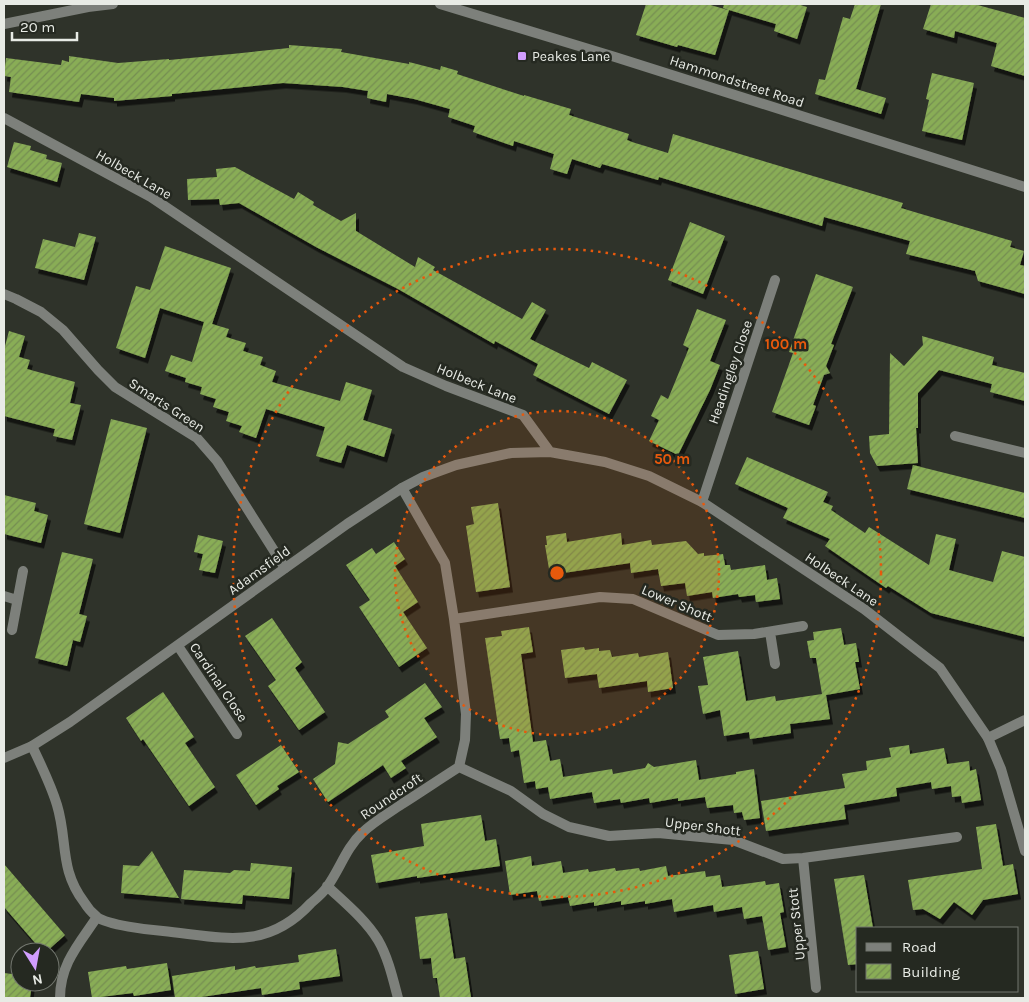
<svg xmlns="http://www.w3.org/2000/svg" width="1029" height="1002" font-family="Karla,sans-serif">
	<style>
		.building { fill: url(#building-hatch); filter: url(#shadow) }
		.lines { fill: none; stroke-linecap: round; stroke-linejoin: round }
		.minor { stroke: #7d807b; stroke-width: 10 }
		.tertiary { stroke: #7d807b; stroke-width: 10 }
		.ring { fill: none; stroke: #e8590c; stroke-width: 2.5; stroke-dasharray: 2.5 5 }
		.poi-dot { fill: #d19dfe; stroke: #252921; stroke-width: 2 }
		.labels { text-anchor: middle; stroke-width: 5; stroke-linejoin: round; paint-order: stroke }
		.poi-label { font-size: 14px; fill: #e8ebe5; stroke: #252921; text-anchor: start }
		.street-label { font-size: 14px; fill: #e8ebe5; stroke: #252921 }
		.centre { fill: #e8590c; stroke: #252921; stroke-width: 2.5 }
		.ring-label { font-size: 15px; text-anchor: middle; font-weight: bold; fill: #e8590c; stroke: #252921; stroke-width: 5; stroke-linejoin: round; paint-order: stroke }
	</style>
	<defs>
		<pattern id="building-hatch" width="6" height="6" patternUnits="userSpaceOnUse" patternTransform="scale(1.25)"><rect width="6" height="6" fill="#89ad56"/><path d="M-1 1l2-2M0 6l6-6M5 7l2-2" fill="none" stroke="#758e51"/></pattern>
		<filter id="shadow"><feDropShadow dx="3" dy="5.5" stdDeviation="0" flood-color="#0009"/></filter>
	</defs>
	<rect width="100%" height="100%" fill="#2f332a"/>
	<!-- building -->
	<path class="building" d="M646 4H707L728 10 723 8 724 4H797L807 7 797 39 774 31 776 24 729 10 715 55 678 45 677 47 636 35Z
		M855 4H881L856 89 886 98 881 114 815 94 819 79 825 80 843 17 850 19Z
		M931 4H974L1025 18V76L991 66 997 43 955 31 954 38 923 29Z
		M289 45 342 49 341 52 409 64V62L440 70 441 66 458 71 457 74 524 96V95L571 109 569 115 629 134 627 140 632 142 668 153 673 134 903 203 901 208 1012 241 1010 247 1024 251 1020 265 1025 266V294L978 281 975 271 906 254 910 241 824 217 822 226 659 177 658 180 602 164 600 168 572 159 567 174 550 169 554 154 514 141 513 146 473 132 475 126 448 117 450 109 414 99 387 94 386 102 367 98 368 91 343 87 283 83 172 94V96L114 101V98L81 94 79 102 9 92 11 77 4 76 6 58 61 65 62 60 69 62V56L118 63 169 59V60L232 54 289 48Z
		M932 73 974 83 962 140 922 131 929 100 926 99Z
		M14 142 31 146 30 150 47 155 46 159 62 163 57 182 7 167Z
		M235 167 294 199 298 192 314 202 313 205 341 221 356 213V231L415 267 418 257 435 267 433 270 522 319 532 302 546 310 530 339 589 368 592 362 627 380 609 414 533 375 538 364 495 341 494 344 398 289 316 247 239 203 220 205 219 199 188 200 187 179 217 177 216 169Z
		M690 222 725 236 703 294 668 280Z
		M79 233 96 237 84 280 35 268 43 239 75 247Z
		M165 246 231 268 212 324 229 329 226 337 246 343 243 351 263 357 260 365 276 371 272 382 340 401 346 382 372 390 363 420 392 429 384 457 347 445 341 463 316 456 325 427 266 409 256 438 239 432 242 426 226 421 229 412 213 407 216 399 200 394 202 387 185 382 186 378 165 371 171 355 192 362 204 322 160 308 145 358 116 348 136 286 150 290Z
		M816 274 853 287 831 344 834 345 826 366 830 373 824 375 813 405 816 406 809 425 772 412 793 353 789 352Z
		M697 309 726 320 710 361 720 365 710 390 678 455 649 441 659 420 651 416 661 395 668 399 689 348 683 345Z
		M9 331 25 336 19 357 30 360 27 369 75 382 70 403 81 405 72 440 53 436 55 429 4 416V350Z
		M922 336 994 357 992 365 1025 373V401L990 392 992 384 939 370 918 393V428H916L918 463 877 466 870 453 869 436 889 434 890 353 904 366 923 345Z
		M111 419 147 428 120 533 84 524Z
		M747 457 828 492 823 502 833 506 831 510 865 533 869 527 929 565 936 534 956 539 949 570 993 582 1002 551 1025 557V637L931 613 888 586 886 588 825 546 830 539 783 518 788 508 735 484Z
		M913 465 1025 493V518L907 489Z
		M4 495 36 503 34 511 48 515 41 543 4 534Z
		M498 503 510 587 476 592 466 526 474 524 471 507Z
		M566 533 567 542 621 533 622 545 651 540 652 545 686 541 698 554 704 553V556L723 554 725 565H730L731 570 765 565 767 580 777 578 780 599 756 602 755 595 739 597 738 594 713 598 712 592 687 596 685 583 661 586 658 569 631 573 630 563 550 575 545 545H547L546 536Z
		M198 535 223 541 215 573 199 570 203 554 194 552Z
		M394 542 405 559 395 566 418 602 403 612 427 648 399 667 359 607 370 600 346 565 372 548 376 554Z
		M62 552 93 559 79 614 87 616 80 642 73 640 67 666 35 658Z
		M272 618 302 662 295 668 325 712 299 730 268 686 276 680 245 636Z
		M529 627 533 652 521 654 533 742 546 740 550 761 560 759 563 777 612 769 613 774 645 768 648 763 654 767 696 760 699 780 736 774V772L754 769 760 818 744 820 742 812 734 813 733 805 707 808 705 797 678 801V798L650 803 649 798 621 803 620 799 594 803 592 792 550 799 548 787 536 789 535 781 524 783 519 750 511 752 509 738 500 739 485 638 502 636 501 631Z
		M841 628 844 645 856 643 859 662H855L860 689 826 695 830 719 790 724 791 733 750 739 749 732 724 736 720 710 703 714 698 686 708 685 703 657 738 651 746 701 775 696 776 701 822 694 816 658H810L807 641 814 640 813 632Z
		M584 647 585 650 599 648V651L610 650 612 657 638 653 639 657 668 652 673 688 648 692 647 681 599 688 597 674 565 678 561 650Z
		M425 683 442 707 424 718 437 737 401 761 406 768 391 778 383 765 328 802 313 779 335 764 338 742 348 744 389 717 385 711Z
		M163 692 194 737 185 743 215 787 189 806 143 739 141 741 126 718Z
		M281 745 299 772 277 786 279 789 256 805 236 775Z
		M909 745 910 754 944 748 947 764 969 761 970 771 976 769 981 800 962 803 961 796 952 797 951 786 932 789 931 782 896 788 897 796 844 805 846 819 766 831 761 801 845 788 842 774 867 770 866 761 891 757 889 748Z
		M481 815 485 841 496 839 500 866 417 878V876L376 883 371 855 424 846 421 824Z
		M996 824 1003 866 1013 864 1018 894 983 900 972 915 954 902 940 919 923 909 913 910 908 880 982 869 976 827Z
		M152 851 179 898 121 893 123 865 139 866Z
		M531 856 532 866 561 861 563 873 588 869 589 872 615 868 616 871 639 868 640 871 666 866 668 876 705 871 706 877 720 875 722 887 765 881 766 885 779 883 784 912 780 913 786 947 768 950 762 916 744 919 742 907 714 912 713 905 674 912 672 899 645 904V901L621 905V901L594 906V902L570 906 568 897 539 901 537 891 510 895 505 861Z
		M251 863 292 867 289 899 243 895 242 904 181 899 184 870 230 873 234 870 250 871Z
		M4 864 65 935 46 952H43L4 907Z
		M864 875 873 928H858V964L848 965 834 879Z
		M447 913 454 959 465 957 471 998H440L437 978H433L431 958 420 959 415 917Z
		M336 949 340 976 299 982 300 989 262 995 261 988 195 998H175L172 976 235 966V970L255 966 256 968 299 962 298 955Z
		M758 951 764 989 735 994 729 955Z
		M167 963 171 990 134 996 133 993 92 998 88 972 126 966 127 969Z
		M4 973 20 975V982H32L30 998H4Z"/>
	<g class="lines">
		<!-- minor -->
		<path class="minor" d="M4 294 16 299 41 312 63 330 98 370 115 387 197 438 217 461 285 568
			M955 436 1025 453
			M702 502 775 280
			M4 596 17 600
			M454 619 600 597 633 599 718 635 754 634 803 626
			M12 630 23 571
			M770 632 775 664
			M178 646 237 734
			M988 738 1025 720
			M32 746C41 765 51 785 57 805 68 841 59 869 84 902 87 907 92 913 97 917 108 925 148 930 163 931 222 937 266 952 311 903 317 898 323 893 327 887 340 869 346 848 362 833 373 822 389 813 402 804 421 792 440 779 459 767L465 740 466 714 454 619 445 563 402 488
			M459 767 511 791 543 814 569 827 609 836 658 833 733 840 783 859 803 858 957 837
			M803 858 816 988
			M327 886C345 903 365 919 378 940 388 957 393 979 398 998
			M60 998C60 964 79 944 97 917"/>
		<!-- tertiary -->
		<path class="tertiary" d="M440 4 615 57 1025 187
			M4 24 88 7 113 4
			M4 118 151 197 403 367 446 386 523 415 550 452
			M4 758 32 746 70 722 347 524 402 488 423 477 456 465 511 453 550 452 605 462 649 476 702 502 864 609 940 668 988 738 1001 769 1025 851"/>
	</g>
	<!-- distance rings -->
	<circle cx="557" cy="573" r="162" fill="#e8590c" fill-opacity=".12"/>
	<g class="ring">
		<circle cx="557" cy="573" r="162"/>
		<circle cx="557" cy="573" r="324"/>
	</g>
	<!-- markers -->
	<rect class="poi-dot" x="517" y="51" width="10" height="10" rx="2.5"/>
	<g class="labels">
		<!-- poi labels -->
		<g class="poi-label">
			<text x="532" y="61">Peakes Lane</text>
		</g>
		<!-- street labels -->
		<g class="street-label">
			<text transform="translate(737 81) rotate(18)" y="5">Hammondstreet Road</text>
			<text transform="translate(134 174) rotate(30)" y="5">Holbeck Lane</text>
			<text transform="translate(730 372) rotate(-71)" y="5">Headingley Close</text>
			<text transform="translate(477 383) rotate(22)" y="5">Holbeck Lane</text>
			<text transform="translate(167 405) rotate(33)" y="5">Smarts Green</text>
			<text transform="translate(259 570) rotate(-36)" y="5">Adamsfield</text>
			<text transform="translate(842 579) rotate(34)" y="5">Holbeck Lane</text>
			<text transform="translate(677 603) rotate(23)" y="5">Lower Shott</text>
			<text transform="translate(219 682) rotate(56)" y="5">Cardinal Close</text>
			<text transform="translate(391 796) rotate(-34)" y="5">Roundcroft</text>
			<text transform="translate(703 826) rotate(7)" y="5">Upper Shott</text>
			<text transform="translate(796 924) rotate(-96)" y="5">Upper Stott</text>
		</g>
	</g>
	<circle cx="557" cy="573" r="8" class="centre"/>
	<g class="ring-label">
		<text x="786" y="349">100 m</text>
		<text x="672" y="464">50 m</text>
	</g>
	<!-- border -->
	<rect width="1029" height="1002" fill="none" stroke="#e8ebe5" stroke-width="10"/>
	<!-- legend -->
	<rect x="856" y="927" width="162" height="65" fill="#252921" stroke="#73776f"/>
	<rect x="866" y="943" width="25" height="8" fill="#7d807b" stroke="#73776f"/>
	<text x="902" y="952" font-size="15" fill="#e8ebe5">Road</text>
	<rect x="866" y="964" width="25" height="15" fill="url(#building-hatch)" stroke="#73776f"/>
	<text x="902" y="977" font-size="15" fill="#e8ebe5">Building</text>
	<!-- north arrow -->
	<g transform="translate(35 967) rotate(169)"><circle r="24" fill="#252921" stroke="#73776f"/>
	<path d="M0-4L9 19L0 12L-9 19Z" fill="#d19dfe"/>
	<text y="-8" font-size="14" font-weight="bold" text-anchor="middle" fill="#e8ebe5">N</text>
	</g>
	<!-- scale -->
	<path d="M12 32v8h65v-8" fill="none" stroke="#e8ebe5" stroke-width="2.5"/>
	<text x="20" y="32" font-size="15" fill="#e8ebe5" stroke="#252921" stroke-width="4" paint-order="stroke">20 m</text>
</svg>
